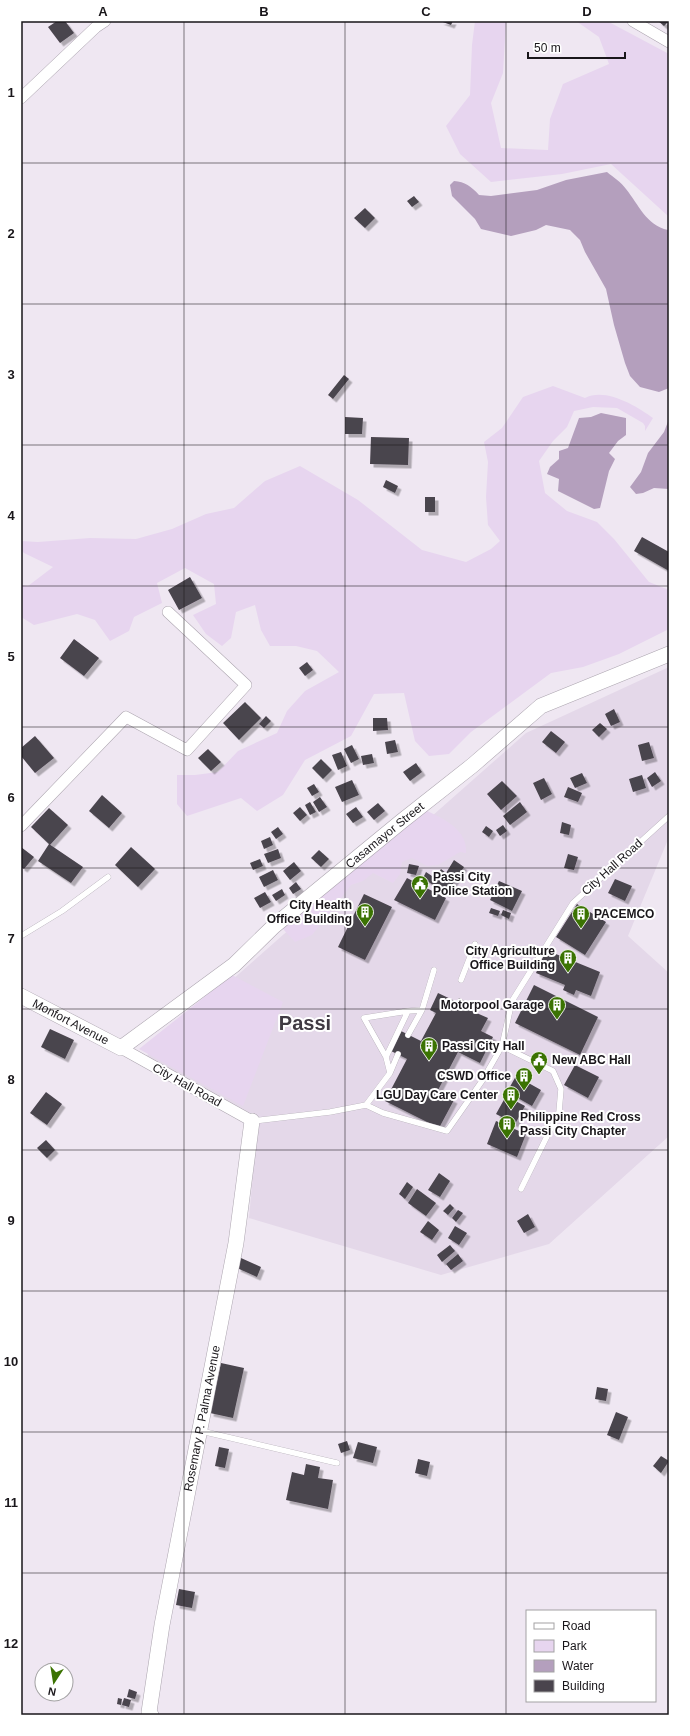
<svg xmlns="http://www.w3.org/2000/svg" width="690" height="1736" font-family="Helvetica,sans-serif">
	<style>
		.built { fill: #e4d8e9 }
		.green { fill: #e7d5ef }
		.water { fill: #b49fbd }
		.building { fill: #4a444d; filter: url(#shadow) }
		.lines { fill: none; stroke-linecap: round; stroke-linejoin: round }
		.lane-casing { stroke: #aca5af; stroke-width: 6 }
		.street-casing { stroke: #aca5af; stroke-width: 12 }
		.secondary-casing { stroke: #aca5af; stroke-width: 16 }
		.lane { stroke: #fff; stroke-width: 5.5 }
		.street { stroke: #fff; stroke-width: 11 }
		.secondary { stroke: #fff; stroke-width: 15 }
		.grid { fill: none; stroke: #19161a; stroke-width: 1; stroke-opacity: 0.55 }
		.labels { text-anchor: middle; stroke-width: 4; stroke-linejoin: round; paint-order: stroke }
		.street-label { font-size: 12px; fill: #19161a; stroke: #fff }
		.poi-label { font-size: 12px; font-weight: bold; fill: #19161a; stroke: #fff; text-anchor: start }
		.town-label { font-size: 20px; font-weight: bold; fill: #403a43; stroke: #fff }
		.neatline { fill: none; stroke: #19161a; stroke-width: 1.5 }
		.grid-label { font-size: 13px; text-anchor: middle; font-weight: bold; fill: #19161a }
	</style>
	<defs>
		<filter id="shadow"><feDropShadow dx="3.5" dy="3.5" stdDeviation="0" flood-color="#0004"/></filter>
	</defs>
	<rect width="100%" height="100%" fill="#efe7f2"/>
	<!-- built -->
	<path class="built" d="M669 667V837L628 936 669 973V1136L549 1244 441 1275 249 1218 258 1117 145 1057 284 934 423 824 526 733Z"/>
	<!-- green -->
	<path class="green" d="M475 21H506L503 73 491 103 501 148 548 150 550 119 563 84 609 64 599 37 576 21H607L669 54V213L668 216 611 164 562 174 491 182 460 154 446 126 470 95 472 45Z
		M553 386 585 398C605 387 637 406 653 418L645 431V426L643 423 617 408 593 407 574 411 567 427 553 441 539 461 545 493 567 511 597 522 614 539 649 582 669 590V629L619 654 583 667 551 673 471 732 449 754 429 756 415 741 404 693 374 694 351 736 305 760 283 795 257 811 241 798 187 816 177 804V775H195L218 772 238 751 277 733 287 711 305 691 339 672 317 651 296 646H270L261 630 255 605 236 612 231 638 222 646 206 634 193 615 216 604 214 584 185 568 157 583 162 603 134 617 129 631 110 641 95 620 77 614 34 625 21 617V585L28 586 53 567 24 553 21 550V541L38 542 90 538 136 539 172 529 206 514 234 508 265 481 300 466 358 500 422 550 466 562 491 549 500 541 488 525 486 497 488 462 484 442 502 428 523 397Z
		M425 810C442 818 468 829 466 853L460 852 438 865 427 866 412 858 402 862 400 874 393 883 373 873 363 881 351 885 312 935 295 942 283 929 292 919Z
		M232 975 283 1002 243 1106 139 1049Z"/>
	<!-- water -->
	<path class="water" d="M607 172C613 177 621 182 626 189 639 205 646 225 668 230L669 388 659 392 640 387 630 376 625 363 614 325 606 289 585 252 580 240 570 230 546 225 536 230 511 236 481 229 475 219 452 196 450 185 454 181C465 182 471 186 479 195L491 196 537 190 566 180Z
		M601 413 626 418V435L618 441 609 453 615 459 609 471 600 508 594 509 558 491 559 479 547 474 550 467 559 459V451L568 448 579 418 591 417Z
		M669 419V489L654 488 643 493 636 494 630 487 641 472 648 453 664 432Z"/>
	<!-- building -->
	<path class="building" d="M57 21H65L74 33 60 43 48 27Z
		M440 21H453L451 25Z
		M658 21H669L664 26Z
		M414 196 419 202 412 207 407 201Z
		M365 208 375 218 365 228 354 218Z
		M344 375 349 379 333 399 328 395Z
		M345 417 363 418 362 434H345Z
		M371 437 409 438 408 465 370 464Z
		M386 480 398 486 395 493 383 487Z
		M425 497H435V512H425Z
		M642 537 669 552V571L634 551Z
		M190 577 202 598 179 610 168 590Z
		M74 639 99 658 84 676 60 658Z
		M307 662 313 670 305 676 299 668Z
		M245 702 261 718 239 740 223 723Z
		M614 709 620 722 611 726 605 714Z
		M266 716 271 721 264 728 259 724Z
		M373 718H387L388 730 373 731Z
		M600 723 607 729 599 737 592 730Z
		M551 731 565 742 556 753 542 742Z
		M35 736 54 758 35 773 21 756V748Z
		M395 740 398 752 387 754 385 742Z
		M649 742 654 758 642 761 638 745Z
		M352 745 359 759 351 763 344 749Z
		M208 749 221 762 211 771 198 758Z
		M341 752 347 766 338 770 332 755Z
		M372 754 374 763 363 765 361 756Z
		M321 759 332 770 323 779 312 768Z
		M416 763 422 772 410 781 403 772Z
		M655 772 661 781 652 787 647 778Z
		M582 773 587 783 575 788 570 778Z
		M642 775 646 788 633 792 629 779Z
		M544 778 552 794 541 800 533 783Z
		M352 780 359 795 342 802 335 787Z
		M502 781 517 796 501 810 487 794Z
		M314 784 319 792 312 796 307 788Z
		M568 787 582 793 578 802 564 797Z
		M102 795 122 813 109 828 89 811Z
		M320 797 327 807 319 812 313 802Z
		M310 802 316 812 310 815 305 805Z
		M520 802 527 812 510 825 503 816Z
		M378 803 385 811 374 820 367 812Z
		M300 807 307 815 300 821 293 813Z
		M356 807 363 817 353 823 346 814Z
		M49 808 68 825 50 845 31 827Z
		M562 822 571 825 569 835 560 833Z
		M503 825 507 831 500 836 496 830Z
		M486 826 493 831 489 837 482 832Z
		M278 827 283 834 276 839 271 832Z
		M270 837 273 845 264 849 261 841Z
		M49 844 83 867 71 883 38 861Z
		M21 847 34 857 24 869 21 867Z
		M131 847 155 869 138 887 115 865Z
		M278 849 281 858 268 863 264 854Z
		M319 850 329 859 321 867 311 858Z
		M568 854 578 857 574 870 564 868Z
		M260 859 263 866 253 870 250 863Z
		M454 860 464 867 446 894 423 878 426 872 435 878 441 869 446 873Z
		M294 862 301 871 290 880 283 871Z
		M409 864 419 866 416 875 407 873Z
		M273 870 278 880 264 887 259 877Z
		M407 878 446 898 435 920 394 900Z
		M615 879 632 886 625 901 608 893Z
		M499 881 522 891 512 911 490 900Z
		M296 882 301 889 293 894 289 888Z
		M282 889 285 895 276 901 272 895Z
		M265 892 271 902 260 908 254 898Z
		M364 894 392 907 365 960 338 947Z
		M577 904 606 922 585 955 556 937Z
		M491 908 500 911 498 916 489 913Z
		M503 910 511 913 509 919 501 915Z
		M546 950 600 972 591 996 576 990 574 995 563 990 565 985 536 973Z
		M534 985 598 1017 580 1055 515 1023Z
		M438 993 457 1002 459 998 474 1006 472 1011 488 1018 481 1031 493 1037 480 1063 458 1052 437 1092 454 1100 439 1128 385 1101 407 1059 391 1051 401 1031 421 1041 436 1013 430 1010Z
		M50 1029 74 1040 65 1059 41 1047Z
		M575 1065 599 1077 588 1098 564 1085Z
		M516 1076 541 1090 532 1106 507 1092Z
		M46 1092 62 1104 47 1125 30 1113Z
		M506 1096 525 1106 515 1124 496 1114Z
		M496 1121 526 1134 517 1157 487 1144Z
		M46 1140 55 1150 47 1158 37 1148Z
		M439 1173 450 1181 440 1197 428 1190Z
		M407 1182 413 1187 405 1199 399 1194Z
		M417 1189 436 1203 426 1216 408 1203Z
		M450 1204 454 1208 448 1215 443 1211Z
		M458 1210 463 1213 456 1222 452 1218Z
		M528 1214 535 1227 524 1233 517 1221Z
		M428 1221 439 1230 432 1240 420 1232Z
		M455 1226 467 1233 459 1245 448 1238Z
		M450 1245 455 1251 442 1262 437 1255Z
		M458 1254 463 1261 451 1270 446 1264Z
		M241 1258 261 1267 257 1277 237 1268Z
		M221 1363 244 1368 233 1418 210 1413Z
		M597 1387 608 1389 606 1401 595 1399Z
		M616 1412 628 1417 619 1440 607 1435Z
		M347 1441 350 1450 341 1453 338 1444Z
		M358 1442 377 1447 373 1463 353 1458Z
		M219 1447 229 1449 225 1468 215 1466Z
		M661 1456 669 1461 661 1473 653 1466Z
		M418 1459 430 1462 427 1476 415 1473Z
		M306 1464 320 1467 318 1478 333 1480 328 1509 286 1500 292 1472 304 1475Z
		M179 1589 195 1592 192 1608 176 1605Z
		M129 1689 137 1692 135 1699 127 1697Z
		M118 1698 122 1699 121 1705 117 1704Z
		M124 1698 131 1700 129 1707 122 1705Z"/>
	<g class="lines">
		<!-- lane casing -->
		<g class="lane-casing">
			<path id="lane" d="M21 936 62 911 108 877
				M461 980 475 944
				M408 1035 422 1010 434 970
				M502 1046 553 1071 561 1089 559 1112 521 1189
				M386 1057 364 1018 408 1011
				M390 1073 386 1057 408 1011 422 1010
				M366 1105 383 1113 447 1131 482 1081 502 1046 512 1001 573 903 669 816
				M366 1105 390 1073 398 1054
				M253 1121 330 1112 366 1105
				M201 1431 337 1463"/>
		</g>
		<!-- street casing -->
		<g class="street-casing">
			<path id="street" d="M633 21 669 42
				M21 98 96 27 105 21
				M21 826 126 717 187 750 246 685 168 612
				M121 1048 252 1121"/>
		</g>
		<!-- secondary casing -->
		<g class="secondary-casing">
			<g id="secondary">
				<path id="s1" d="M21 996 121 1048 234 965 274 926 402 821 473 765 541 706 669 654"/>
				<path id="s2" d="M151 1715 149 1712 162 1625 236 1243 252 1121"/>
			</g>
		</g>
		<!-- lane -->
		<use href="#lane" class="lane"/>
		<!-- street -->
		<use href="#street" class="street"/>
		<!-- secondary -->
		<use href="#secondary" class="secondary"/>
	</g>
	<!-- grid -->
	<path class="grid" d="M184 21V1715M345 21V1715M506 21V1715M21 163H669M21 304H669M21 445H669M21 586H669M21 727H669M21 868H669M21 1009H669M21 1150H669M21 1291H669M21 1432H669M21 1573H669"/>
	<!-- icons -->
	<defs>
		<g id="civic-pin" transform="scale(0.9)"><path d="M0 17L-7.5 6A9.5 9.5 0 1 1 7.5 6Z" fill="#3b7302" stroke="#fff"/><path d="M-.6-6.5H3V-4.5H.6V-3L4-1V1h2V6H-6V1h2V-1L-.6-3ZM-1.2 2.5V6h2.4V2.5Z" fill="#fff"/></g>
		<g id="building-pin" transform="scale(0.9)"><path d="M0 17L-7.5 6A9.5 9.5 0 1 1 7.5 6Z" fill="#3b7302" stroke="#fff"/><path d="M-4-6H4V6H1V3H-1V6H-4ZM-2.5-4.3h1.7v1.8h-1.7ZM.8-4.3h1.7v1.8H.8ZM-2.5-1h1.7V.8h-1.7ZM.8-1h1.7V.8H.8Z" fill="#fff"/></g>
	</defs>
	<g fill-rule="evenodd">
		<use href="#civic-pin" x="420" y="884"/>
		<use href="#building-pin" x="365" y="912"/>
		<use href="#building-pin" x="581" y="914"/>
		<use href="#building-pin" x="568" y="958"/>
		<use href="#building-pin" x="557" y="1005"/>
		<use href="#building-pin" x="429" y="1046"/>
		<use href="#civic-pin" x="539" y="1060"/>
		<use href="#building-pin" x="524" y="1076"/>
		<use href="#building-pin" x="511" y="1095"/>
		<use href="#building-pin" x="507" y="1124"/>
	</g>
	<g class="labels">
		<!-- street labels -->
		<g class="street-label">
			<text dy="4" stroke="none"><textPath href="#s1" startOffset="452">Casamayor Street</textPath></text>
			<text transform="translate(612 867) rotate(-42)" y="4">City Hall Road</text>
			<text dy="4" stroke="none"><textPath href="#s1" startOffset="56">Monfort Avenue</textPath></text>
			<text transform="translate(187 1085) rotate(29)" y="4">City Hall Road</text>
			<text dy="4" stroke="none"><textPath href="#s2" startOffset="302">Rosemary P. Palma Avenue</textPath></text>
		</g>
		<!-- poi labels -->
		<g class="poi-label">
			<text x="433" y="881">Passi City<tspan x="433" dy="14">Police Station</tspan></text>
			<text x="352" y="909" text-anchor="end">City Health<tspan x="352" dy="14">Office Building</tspan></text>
			<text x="594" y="918">PACEMCO</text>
			<text x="555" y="955" text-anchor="end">City Agriculture<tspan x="555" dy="14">Office Building</tspan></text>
			<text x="544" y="1009" text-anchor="end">Motorpool Garage</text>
			<text x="442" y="1050">Passi City Hall</text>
			<text x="552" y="1064">New ABC Hall</text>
			<text x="511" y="1080" text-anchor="end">CSWD Office</text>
			<text x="498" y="1099" text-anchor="end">LGU Day Care Center</text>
			<text x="520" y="1121">Philippine Red Cross<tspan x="520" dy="14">Passi City Chapter</tspan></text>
		</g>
		<!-- town labels -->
		<g class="town-label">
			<text x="305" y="1030">Passi</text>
		</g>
	</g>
	<!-- border -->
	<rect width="690" height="1736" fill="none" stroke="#ffffff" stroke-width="44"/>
	<!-- legend -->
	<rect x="526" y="1610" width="130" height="92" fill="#ffffff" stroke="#a3a2a3"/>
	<rect x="534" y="1623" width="20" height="6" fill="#ffffff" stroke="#a3a2a3"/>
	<text x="562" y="1630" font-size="12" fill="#19161a">Road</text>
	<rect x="534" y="1640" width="20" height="12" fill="#e7d5ef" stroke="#a3a2a3"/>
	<text x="562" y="1650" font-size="12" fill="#19161a">Park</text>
	<rect x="534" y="1660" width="20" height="12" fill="#b49fbd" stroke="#a3a2a3"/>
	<text x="562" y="1670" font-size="12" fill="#19161a">Water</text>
	<rect x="534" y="1680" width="20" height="12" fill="#4a444d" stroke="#a3a2a3"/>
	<text x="562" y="1690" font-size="12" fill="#19161a">Building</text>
	<!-- north arrow -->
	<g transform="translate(54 1682) rotate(192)"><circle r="19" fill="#ffffff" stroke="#a3a2a3"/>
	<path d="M0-3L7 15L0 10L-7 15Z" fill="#3b7302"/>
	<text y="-6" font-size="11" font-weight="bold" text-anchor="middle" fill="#19161a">N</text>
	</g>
	<!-- scale -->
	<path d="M528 52v6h97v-6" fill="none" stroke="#19161a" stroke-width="2"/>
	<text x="534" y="52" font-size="12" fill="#19161a" stroke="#ffffff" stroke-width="3" paint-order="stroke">50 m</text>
	<rect x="22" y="22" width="646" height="1692" class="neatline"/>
	<g class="grid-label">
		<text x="103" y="16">A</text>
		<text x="264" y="16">B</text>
		<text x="426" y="16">C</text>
		<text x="587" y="16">D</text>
		<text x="11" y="97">1</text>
		<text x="11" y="238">2</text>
		<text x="11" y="379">3</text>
		<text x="11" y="520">4</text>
		<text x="11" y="661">5</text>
		<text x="11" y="802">6</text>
		<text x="11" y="943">7</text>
		<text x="11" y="1084">8</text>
		<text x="11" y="1225">9</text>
		<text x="11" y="1366">10</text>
		<text x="11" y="1507">11</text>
		<text x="11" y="1648">12</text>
	</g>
</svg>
